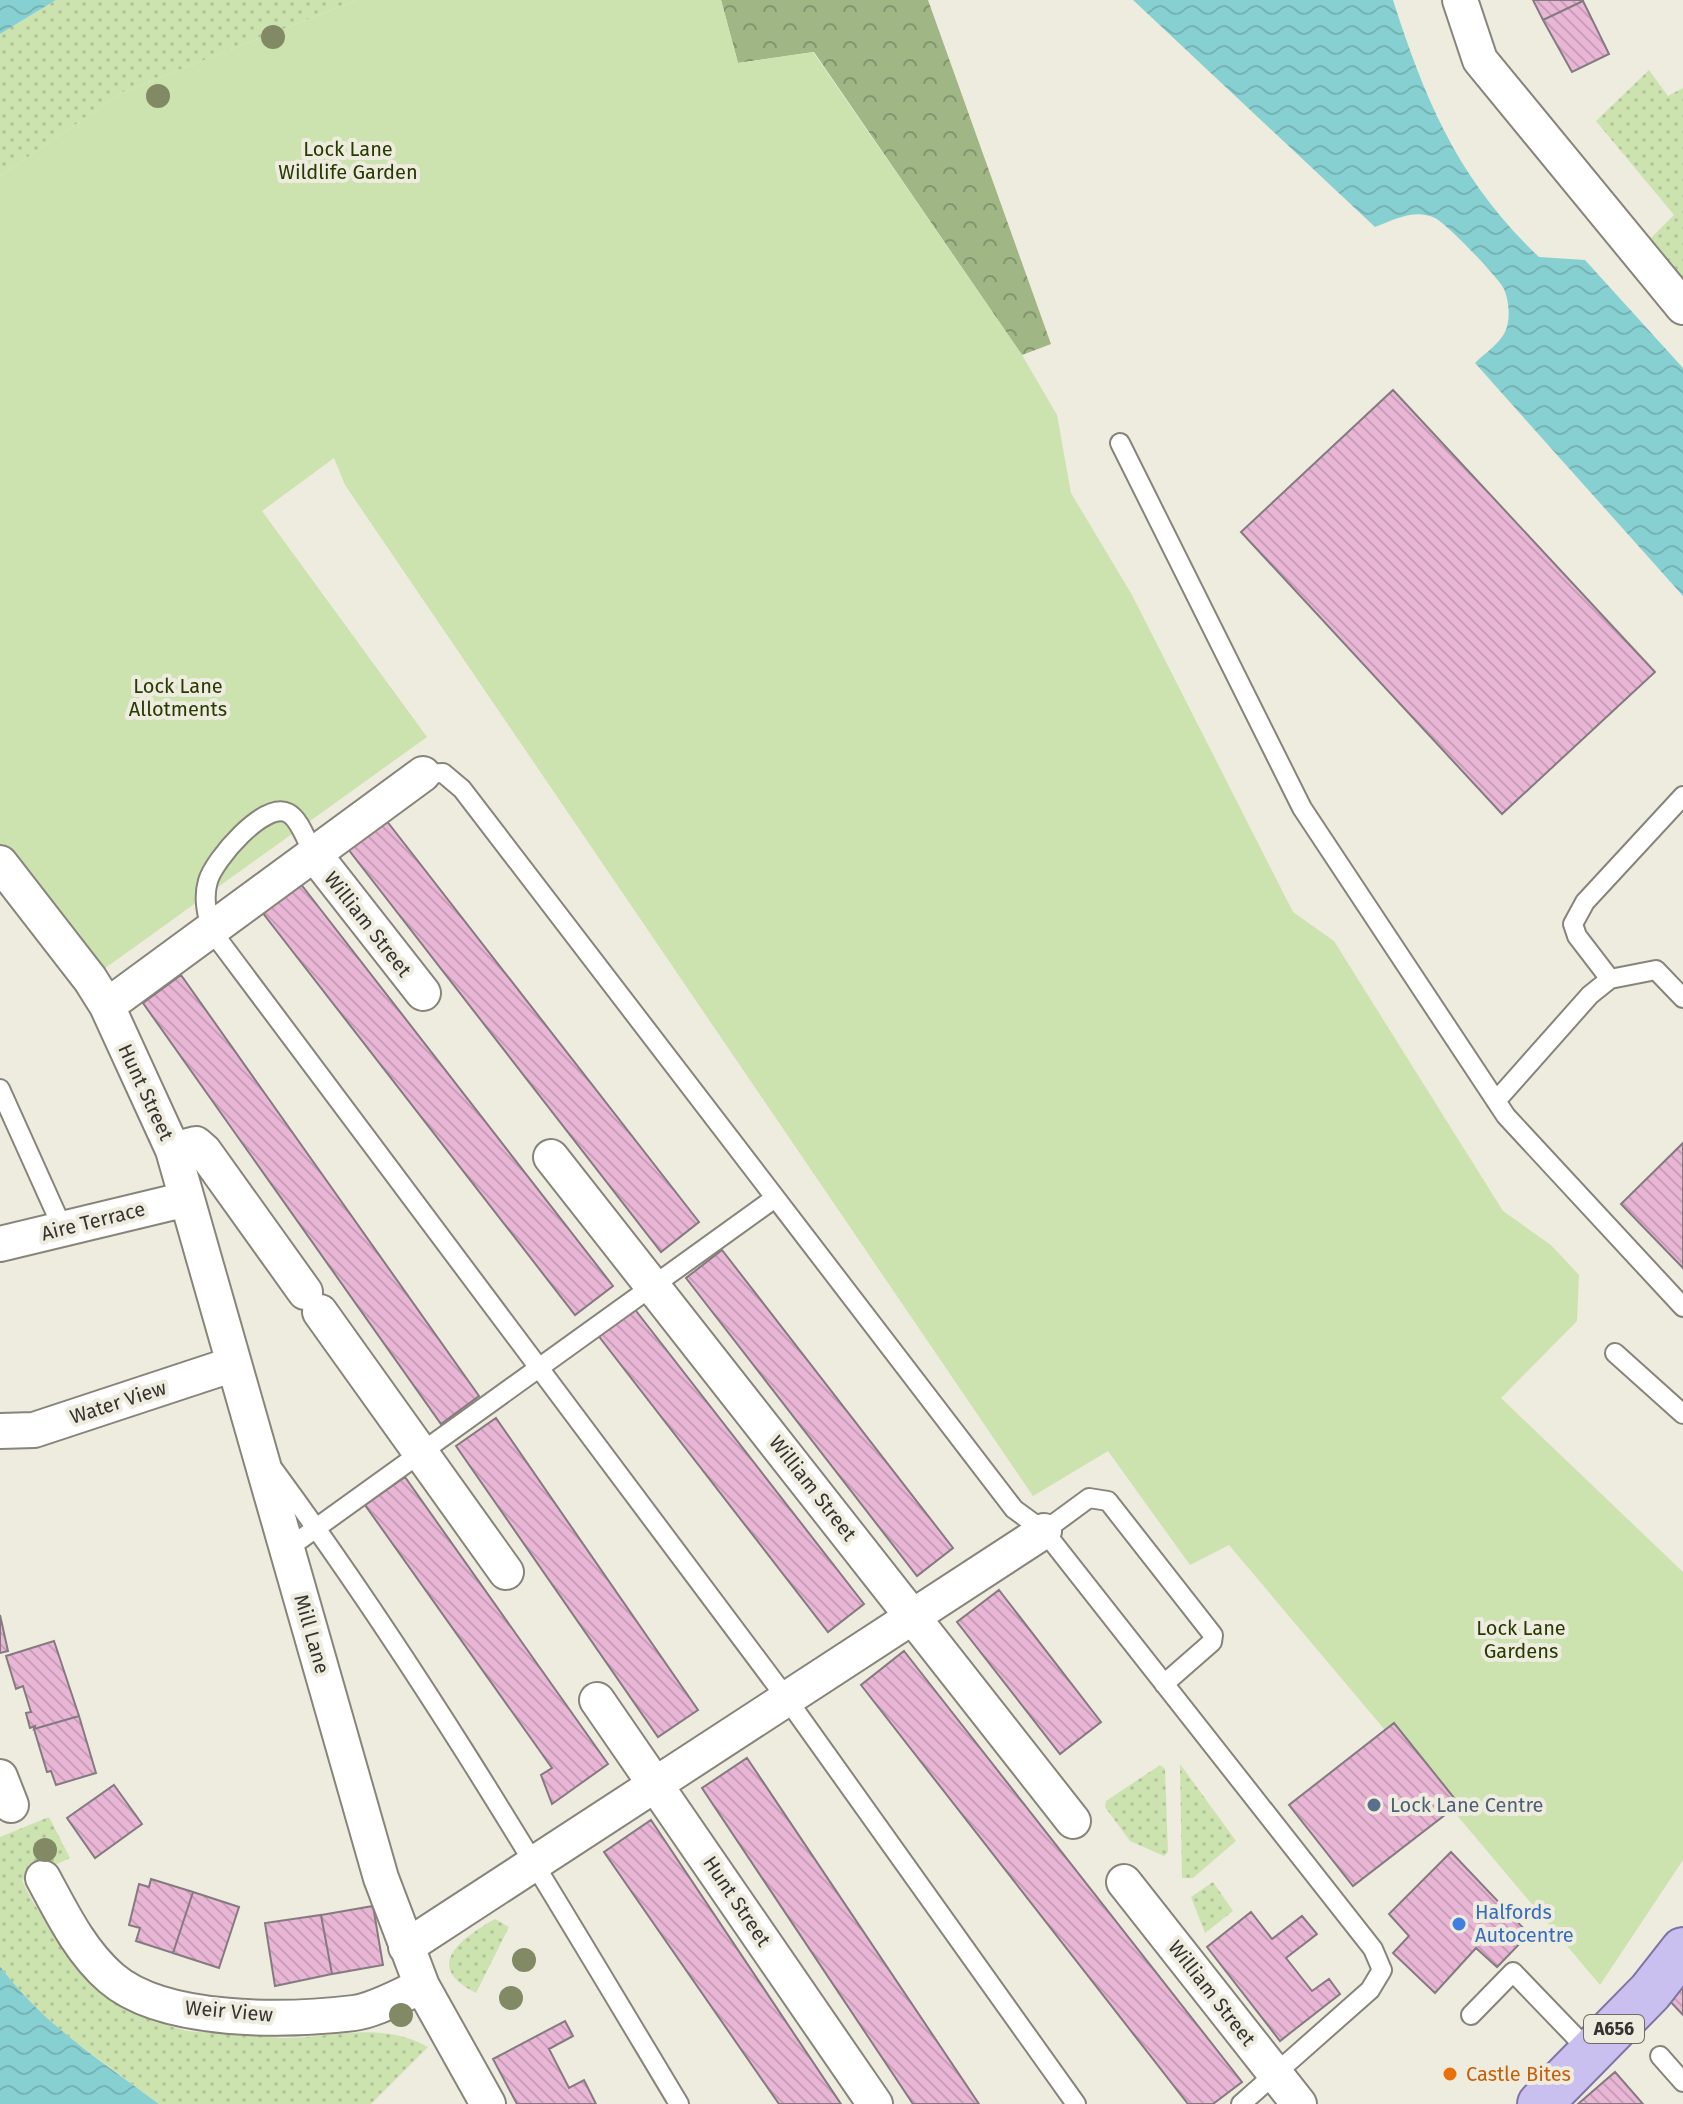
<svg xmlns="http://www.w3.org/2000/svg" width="1683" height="2104" font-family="'Fira Sans',sans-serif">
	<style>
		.grass { fill: url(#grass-dots) }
		.forest { fill: url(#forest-crowns) }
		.green { fill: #cce3b0 }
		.water { fill: url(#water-waves) }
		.building { fill: url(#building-back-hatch); stroke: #847a80; stroke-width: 2 }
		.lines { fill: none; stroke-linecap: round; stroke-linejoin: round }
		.service-casing { stroke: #88847a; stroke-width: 22 }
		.minor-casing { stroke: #88847a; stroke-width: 38 }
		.primary-casing { stroke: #7e74a5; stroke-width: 48 }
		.service { stroke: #fff; stroke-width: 18 }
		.minor { stroke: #fff; stroke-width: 34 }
		.primary { stroke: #c9c0ef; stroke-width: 44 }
		.tree { fill: #818a65 }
		.service-dot { fill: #5c6f8a; stroke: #eeebdf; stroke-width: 3 }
		.shop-dot { fill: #3f7fe0; stroke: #eeebdf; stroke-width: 3 }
		.food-dot { fill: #e8710a; stroke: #eeebdf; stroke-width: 3 }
		.labels { text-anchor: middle; stroke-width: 8; stroke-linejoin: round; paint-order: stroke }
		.shield { fill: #eeebdf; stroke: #6d6b64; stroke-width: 2 }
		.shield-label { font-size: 18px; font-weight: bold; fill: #363430 }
		.park-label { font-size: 20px; fill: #273a01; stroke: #eeebdf }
		.street-label { font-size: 20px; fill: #363430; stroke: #eeebdf }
		.service-label { font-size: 20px; fill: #4e5e75; stroke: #eeebdf; text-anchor: start }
		.shop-label { font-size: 20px; fill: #366cbe; stroke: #eeebdf; text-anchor: start }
		.food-label { font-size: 20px; fill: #c56008; stroke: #eeebdf; text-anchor: start }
	</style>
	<defs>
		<pattern id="grass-dots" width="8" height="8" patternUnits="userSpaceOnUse" patternTransform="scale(2)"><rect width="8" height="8" fill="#cce3b0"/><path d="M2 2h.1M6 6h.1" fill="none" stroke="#b0c398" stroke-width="1.8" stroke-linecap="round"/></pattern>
		<pattern id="forest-crowns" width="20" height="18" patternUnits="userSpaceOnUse" patternTransform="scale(2)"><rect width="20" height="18" fill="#a0b685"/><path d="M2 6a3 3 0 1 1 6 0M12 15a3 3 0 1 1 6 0" fill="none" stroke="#83956d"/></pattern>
		<pattern id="water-waves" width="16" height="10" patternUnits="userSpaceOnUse" patternTransform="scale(2)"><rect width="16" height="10" fill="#87d0d2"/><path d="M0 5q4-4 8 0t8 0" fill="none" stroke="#75b3b5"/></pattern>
		<pattern id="building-back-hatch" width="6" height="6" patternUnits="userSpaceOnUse" patternTransform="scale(2)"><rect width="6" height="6" fill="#eab6d6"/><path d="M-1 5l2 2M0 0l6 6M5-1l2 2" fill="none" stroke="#c99db8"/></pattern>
	</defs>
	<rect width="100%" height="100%" fill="#eeebdf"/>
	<!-- grass -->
	<path class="grass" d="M56 0H357L123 92 0 176V34Z
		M1649 70 1668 96 1683 88V282L1646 243 1674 215 1596 121Z
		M1180 1764 1236 1841 1193 1878H1182Z
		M1160 1765 1165 1769 1168 1852 1164 1856 1130 1841 1105 1807 1106 1801Z
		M49 1817 70 1858 22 1880C48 1940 122 2017 188 2031 204 2034 221 2029 237 2030 253 2032 269 2038 285 2038 336 2037 381 2021 428 2047L371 2104H159L66 2035 19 1992 0 1966V1837Z
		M1213 1882 1233 1911 1205 1933 1191 1897Z
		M495 1919 509 1927 476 1993C421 1966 462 1938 495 1919Z"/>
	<!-- forest -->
	<path class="forest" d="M721 0H928L1051 344 1022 355 814 52 738 63Z"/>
	<!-- green -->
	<path class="green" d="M357 0H721L738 63 813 52 1022 355 1057 415 1071 493 1132 595 1293 912 1334 941 1503 1211 1551 1245 1579 1275 1577 1321 1501 1398 1683 1572V1860L1600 1985 1229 1545 1190 1565 1108 1451 1033 1496 345 485 334 458 262 511 427 737 90 979 0 863V176L123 92Z"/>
	<!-- water -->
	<path class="water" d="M0 0H56L0 34Z
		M1133 0H1393C1426 103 1459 181 1539 257L1585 260 1683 368V596L1475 363C1484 354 1499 344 1505 332 1511 320 1509 301 1504 289 1499 278 1446 223 1435 218 1415 208 1393 220 1375 227Z
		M0 1966C41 2023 103 2062 159 2104H0Z"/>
	<!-- building -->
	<path class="building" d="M1533 0H1583V1L1543 20Z
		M1583 1 1609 54 1572 72 1543 20Z
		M1393 390 1655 672 1502 814 1241 532Z
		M386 820 699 1222 661 1252 348 849Z
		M300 883 613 1286 575 1315 262 912Z
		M181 975 479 1396 441 1424 143 1003Z
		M1683 1143V1268L1621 1204Z
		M722 1250 953 1548 917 1576 686 1278Z
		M633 1307 864 1604 828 1632 597 1334Z
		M496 1418 698 1710 658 1737 456 1446Z
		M405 1477 608 1764 552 1804 541 1775 552 1768 365 1505Z
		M999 1590 1101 1722 1060 1754 957 1622Z
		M0 1615 8 1651 0 1653Z
		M54 1641 79 1716 34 1729 35 1726 30 1728 26 1713 31 1712 23 1686 16 1689 6 1656Z
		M904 1651 1242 2082 1213 2104H1188L861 1685Z
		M79 1716 96 1773 56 1785 51 1771 47 1772 34 1729Z
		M1394 1723 1459 1804 1353 1886 1289 1805Z
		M747 1758 979 2104H913L702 1788Z
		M114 1785 142 1824 95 1858 67 1818Z
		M651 1820 841 2104H779L604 1852Z
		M1451 1852 1529 1934 1497 1967 1476 1948 1435 1993 1393 1953 1409 1936 1389 1914Z
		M151 1879 193 1892 173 1953 136 1941 140 1928 129 1925 139 1884 149 1887Z
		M193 1892 239 1907 219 1968 173 1953Z
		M373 1906 383 1965 332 1974 321 1915Z
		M1251 1912 1272 1939 1302 1916 1317 1934 1286 1958 1312 1991 1329 1979 1340 1994 1280 2041 1207 1947Z
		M321 1915 332 1974 275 1986 265 1923Z
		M1683 1982V2015L1667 1998Z
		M565 2021 573 2036 549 2049 569 2088 584 2080 596 2104H517L493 2059Z
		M1615 2072 1643 2104H1578Z"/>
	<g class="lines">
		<!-- service casing -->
		<g class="service-casing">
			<path id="service" d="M1120 443 1302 808 1506 1116 1683 1307
				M423 774 443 773 462 789 1014 1509 1044 1531 1373 1949 1382 1970 1370 1990 1241 2104
				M314 854C307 843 300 819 288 813 264 801 214 860 208 881 203 898 207 913 211 930L787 1699 1076 2104
				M1610 979 1577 936 1573 924 1585 902 1683 796
				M0 1089 63 1229
				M1496 1101 1590 995 1610 979 1656 970 1683 998
				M1615 1353 1683 1414
				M274 1470C422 1671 550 1889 679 2104
				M1044 1531 1089 1498 1108 1501 1213 1635 1212 1642 1164 1684
				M287 1549 775 1198
				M1471 2015 1513 1972 1591 2053
				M1660 2056 1683 2082"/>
		</g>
		<!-- minor casing -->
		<g class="minor-casing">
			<path id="minor" d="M1460 0 1480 60 1683 307
				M314 854 423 993
				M0 863 90 979 107 1006 173 1150 381 1878 422 1986 488 2104
				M107 1006 423 774
				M173 1150 196 1144 204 1151 305 1292
				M551 1157 1073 1821
				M0 1244 187 1199
				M320 1312 506 1572
				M0 1431 34 1430 234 1364
				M597 1700 875 2104
				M0 1777 11 1805
				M43 1878C62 1913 80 1951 111 1978 164 2024 288 2021 354 2013 376 2010 401 1995 422 1986
				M1124 1882 1299 2104
				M406 1947 1044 1531"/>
		</g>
		<!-- primary casing -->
		<g class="primary-casing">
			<path id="primary" d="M1540 2104 1650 1992 1683 1950"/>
		</g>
		<!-- service -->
		<use href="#service" class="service"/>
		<!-- minor -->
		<use href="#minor" class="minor"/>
		<!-- primary -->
		<use href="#primary" class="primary"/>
	</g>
	<!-- trees -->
	<g class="tree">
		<circle cx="273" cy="37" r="12"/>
		<circle cx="158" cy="96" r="12"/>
		<circle cx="45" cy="1850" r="12"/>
		<circle cx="524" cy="1960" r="12"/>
		<circle cx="511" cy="1998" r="12"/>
		<circle cx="401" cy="2015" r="12"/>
	</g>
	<!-- markers -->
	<circle class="service-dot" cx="1374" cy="1805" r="8"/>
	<circle class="shop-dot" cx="1459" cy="1924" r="8"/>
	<circle class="food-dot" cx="1450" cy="2074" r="8"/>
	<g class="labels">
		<!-- shield labels -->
		<rect class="shield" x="1584" y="2015" width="60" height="28" rx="6"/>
		<g class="shield-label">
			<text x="1614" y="2035">A656</text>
		</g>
		<!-- park labels -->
		<g class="park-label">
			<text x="348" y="156">Lock Lane<tspan x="348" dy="23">Wildlife Garden</tspan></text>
			<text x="178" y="693">Lock Lane<tspan x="178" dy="23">Allotments</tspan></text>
			<text x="1521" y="1635">Lock Lane<tspan x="1521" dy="23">Gardens</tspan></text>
		</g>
		<!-- street labels -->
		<g class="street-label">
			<text transform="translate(368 924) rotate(52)" y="7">William Street</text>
			<text transform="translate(146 1092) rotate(65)" y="7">Hunt Street</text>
			<text transform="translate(93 1221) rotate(-14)" y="7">Aire Terrace</text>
			<text transform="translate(118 1402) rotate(-18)" y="7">Water View</text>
			<text transform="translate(813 1488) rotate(52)" y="7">William Street</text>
			<text transform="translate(312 1634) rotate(74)" y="7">Mill Lane</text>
			<text transform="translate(737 1901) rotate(56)" y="7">Hunt Street</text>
			<text transform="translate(1212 1993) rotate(52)" y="7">William Street</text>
			<text transform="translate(229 2011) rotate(5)" y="7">Weir View</text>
		</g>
		<!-- service labels -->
		<g class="service-label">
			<text x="1390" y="1812">Lock Lane Centre</text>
		</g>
		<!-- shop labels -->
		<g class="shop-label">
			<text x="1475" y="1919">Halfords<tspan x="1475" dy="23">Autocentre</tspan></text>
		</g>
		<!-- food labels -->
		<g class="food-label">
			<text x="1466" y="2081">Castle Bites</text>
		</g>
	</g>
</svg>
